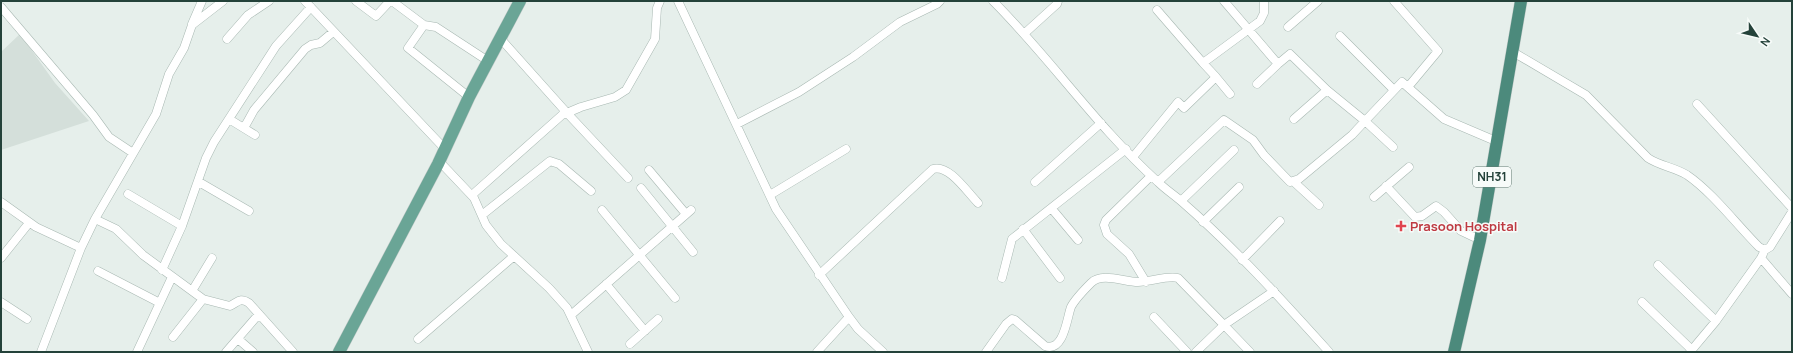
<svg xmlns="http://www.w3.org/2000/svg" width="1793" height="353" font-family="Manrope,sans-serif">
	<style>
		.built { fill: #d4dfda }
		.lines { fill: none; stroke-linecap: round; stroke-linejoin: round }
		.minor-casing { stroke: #a8b8b2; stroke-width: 9 }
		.primary-casing { stroke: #c2cac8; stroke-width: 13 }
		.trunk-casing { stroke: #c2cac8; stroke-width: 13 }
		.minor { stroke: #fff; stroke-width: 8 }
		.primary { stroke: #6aa596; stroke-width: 12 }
		.trunk { stroke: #4c8a7c; stroke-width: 12 }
		.health-dot { fill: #e0444e; stroke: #f7fbf9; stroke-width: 1.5 }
		.labels { text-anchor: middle; stroke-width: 3; stroke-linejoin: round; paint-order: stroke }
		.shield { fill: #f7fbf9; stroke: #637a73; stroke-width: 1 }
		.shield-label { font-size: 12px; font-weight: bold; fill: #24423a }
		.health-label { font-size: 13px; font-weight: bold; fill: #be3a42; stroke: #f7fbf9; text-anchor: start }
	</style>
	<rect width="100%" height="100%" fill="#e6efeb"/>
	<!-- built -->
	<path class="built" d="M20 34 55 83 89 121 1 150V52Z"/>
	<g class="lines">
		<!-- minor casing -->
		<g class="minor-casing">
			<path id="minor" d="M305 1 445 149
				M356 1 376 16 390 1
				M392 1 424 25 408 48 469 97
				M678 1 776 209 849 317 858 329 883 352
				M993 1C1051 59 1097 127 1158 182 1165 189 1174 195 1181 201 1234 247 1282 300 1329 352
				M1224 1 1278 64 1290 54 1327 90 1365 121 1402 82 1444 119 1498 142
				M1394 1 1438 51 1408 87
				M1 7 93 115 109 137 133 153
				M1157 10 1203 63
				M192 24 202 1
				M424 25 436 27 488 61
				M1288 27 1318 1
				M1025 33 1057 4 1058 1
				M1340 36 1394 90
				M500 38 567 113 628 178
				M227 39 248 15 269 1
				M1513 52 1586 95 1648 158C1660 166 1674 167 1687 175 1712 192 1737 225 1759 247L1765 250 1770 247 1792 212
				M1216 77 1230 94
				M1257 84 1278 64
				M1697 104 1792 208
				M229 119 255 135
				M1294 119 1327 90
				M737 124 799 92 853 57 900 22 937 4 940 1
				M244 128 254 110 305 49 311 45 320 43 333 32
				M1133 157 1178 102 1184 108 1216 77 1203 63 1260 21 1264 13V1
				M439 161 474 198 486 225 501 244 549 288 567 308 588 352
				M649 170 686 214
				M199 182 249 211
				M1035 182 1101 123
				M1158 182 1224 120 1253 140 1264 155 1290 182 1299 179 1352 135 1365 121 1393 147
				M1294 182 1319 205
				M1386 186 1415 217 1422 216 1436 206 1444 212 1461 231 1480 240
				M641 188 693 252
				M128 194 182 226
				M472 195 562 115 581 107 615 97 626 90 655 39 657 8 660 1
				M770 195 846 149
				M1374 197 1409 167
				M1181 201 1234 150
				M1 202 36 227 81 248
				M1052 209 1078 240
				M602 210 675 298
				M482 215 550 161 559 164 591 191
				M95 219 116 229 143 255 203 299 230 306C238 302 240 297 249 303L293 352
				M1203 222 1239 187
				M1023 229 1060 278
				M1763 254 1761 258 1792 294
				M1 258 29 223
				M1242 260 1280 221
				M1658 265 1716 321
				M162 270 182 226 206 158 214 142 276 46 311 7
				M98 271 160 303
				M819 275 933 169C949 164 967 192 978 203
				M1002 278 1012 239 1126 149
				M1146 282 1129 254 1107 234 1104 225 1106 220 1151 176
				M606 284 645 331
				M192 291 212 258
				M1 302 27 319
				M1642 302 1692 350
				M571 315 691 210
				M1154 317 1187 352
				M173 337 203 299
				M238 339 253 352
				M418 339 514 256
				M630 344 658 319
				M41 352 81 248 95 219 156 114 169 74 184 48 192 25 223 1
				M137 352 172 277
				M226 352 259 314
				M817 352 849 317
				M986 352 1006 324 1012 319 1015 320 1045 346C1064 353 1067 317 1071 307 1075 299 1084 290 1091 283 1102 272 1124 282 1138 282 1150 282 1168 275 1178 278L1224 325 1274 291
				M1196 352 1224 325 1250 352
				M1690 352 1716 321 1761 258"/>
		</g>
		<!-- primary casing -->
		<g class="primary-casing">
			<path id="primary" d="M339 352 438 164 469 97 520 1"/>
		</g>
		<!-- trunk casing -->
		<g class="trunk-casing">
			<path id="trunk" d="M1454 352 1480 240 1521 1"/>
		</g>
		<!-- minor -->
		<use href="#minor" class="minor"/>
		<!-- primary -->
		<use href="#primary" class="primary"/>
		<!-- trunk -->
		<use href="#trunk" class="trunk"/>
	</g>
	<!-- markers -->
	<path class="health-dot" d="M1399 220h4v4h4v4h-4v4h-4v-4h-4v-4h4z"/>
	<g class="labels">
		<!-- shield labels -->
		<rect class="shield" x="1473" y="167" width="38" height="20" rx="3"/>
		<g class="shield-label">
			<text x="1492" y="181">NH31</text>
		</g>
		<!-- health labels -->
		<g class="health-label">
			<text x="1410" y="231">Prasoon Hospital</text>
		</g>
	</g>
	<!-- border -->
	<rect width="1793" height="353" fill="none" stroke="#24423a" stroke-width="4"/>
	<!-- north arrow -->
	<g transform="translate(1757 36) rotate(125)" stroke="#f7fbf9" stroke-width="3" paint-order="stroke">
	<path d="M0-3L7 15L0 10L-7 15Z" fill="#24423a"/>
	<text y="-6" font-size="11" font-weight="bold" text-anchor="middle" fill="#24423a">N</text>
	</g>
</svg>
